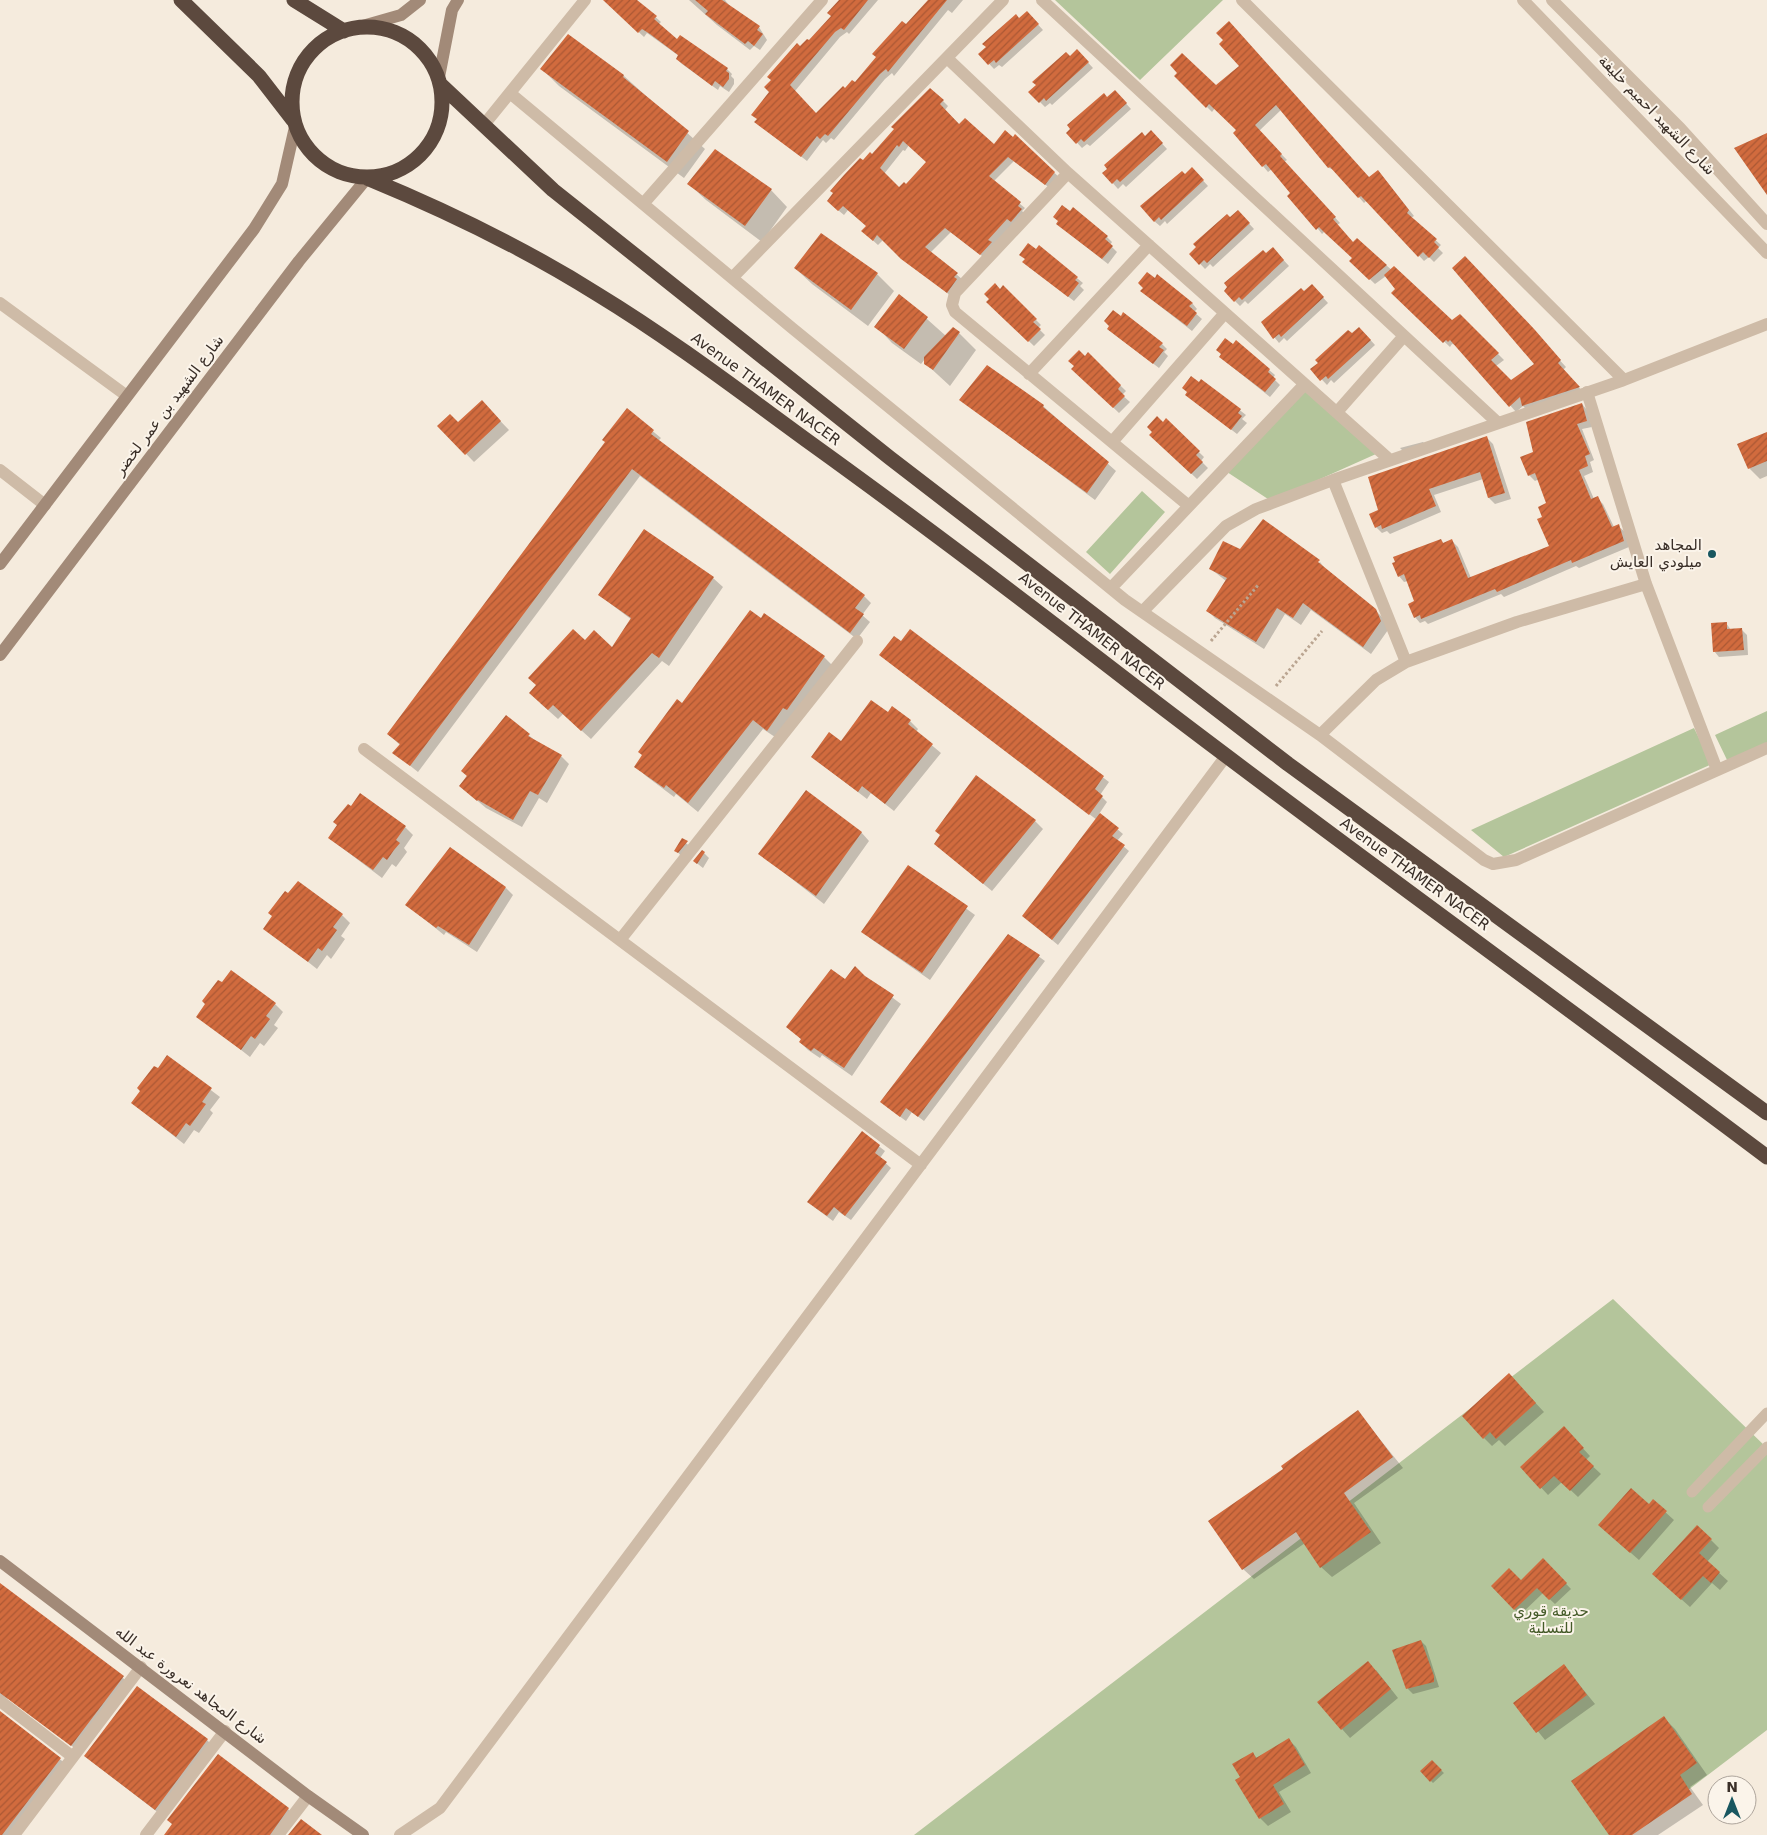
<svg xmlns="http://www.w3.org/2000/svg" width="1767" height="1835" font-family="'DejaVu Sans',Cairo,sans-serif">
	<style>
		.green { fill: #b4c59b }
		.shadow { fill: #0003; fill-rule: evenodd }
		.building { fill: url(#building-hatch); fill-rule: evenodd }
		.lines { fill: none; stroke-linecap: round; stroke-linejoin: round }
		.path { stroke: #baa591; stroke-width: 3; stroke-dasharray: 2.5 2.5; stroke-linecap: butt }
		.lane { stroke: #cebba7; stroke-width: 11 }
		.street { stroke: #cebba7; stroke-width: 12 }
		.secondary { stroke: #a28a78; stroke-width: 12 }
		.highway { stroke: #5c493e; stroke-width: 15 }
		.poi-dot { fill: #195760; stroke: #fbf4ea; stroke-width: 2 }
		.labels { text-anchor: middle; stroke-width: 4; stroke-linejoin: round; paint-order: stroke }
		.street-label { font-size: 15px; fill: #3a2f28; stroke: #fbf4ea }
		.poi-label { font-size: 15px; fill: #3a2f28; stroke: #fbf4ea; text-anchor: end }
		.park-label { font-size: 15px; fill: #455b29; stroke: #fbf4ea }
	</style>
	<defs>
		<pattern id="building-hatch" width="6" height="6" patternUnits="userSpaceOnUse" patternTransform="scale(1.25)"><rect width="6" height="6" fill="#d16b3e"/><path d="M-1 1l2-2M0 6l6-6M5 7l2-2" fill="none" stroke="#ab5834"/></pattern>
	</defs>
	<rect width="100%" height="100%" fill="#f5ebdd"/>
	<!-- green -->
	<path class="green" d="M1055 0H1223L1140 80Z
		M1304 390 1376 454 1271 501 1224 470Z
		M1142 491 1165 512 1110 574 1086 552Z
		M1767 711V744L1728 762 1715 735Z
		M1694 728 1712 764 1504 857 1471 830Z
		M1613 1299 1767 1448V1730L1629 1835H914Z"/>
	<!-- shadow -->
	<path class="shadow" d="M609 0H636L661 22 658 25 677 41 727 69 732 74 731 76 734 79V84L729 92 720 86 718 90 682 64 677 59 679 56 647 33 644 37 612 7Z
		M689 0H725L732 9 759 27 767 40 760 50 754 46 750 50 717 25Z
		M840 0H878L849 34 847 32 840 37 795 91 816 115 855 84 930 0H963L952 13 948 10 894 76 892 73 885 79 834 140 831 138 826 143 823 140 807 161 756 122 771 92 800 48 809 42 832 16Z
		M1032 18 1043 30 1002 67 999 65 994 69 980 54 1020 19Z
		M568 36 624 76 705 149 684 178 559 86 542 69Z
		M1082 56 1093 68 1052 105 1050 103 1045 107 1030 92 1070 57Z
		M1241 66 1369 178 1383 177 1414 216 1411 218 1441 245 1438 248 1443 253 1434 262 1429 257 1424 261 1367 200 1364 203 1336 171 1329 168 1282 109 1259 131 1287 160 1284 162 1340 223 1337 225 1353 243 1357 240 1452 322 1460 316 1504 360 1496 366 1511 382 1536 365 1471 264 1566 367 1563 370 1584 393 1529 412 1523 406 1516 412 1457 345 1452 344 1450 347 1393 293 1397 289 1386 276 1375 284 1351 261 1354 258 1325 231 1322 234 1272 169 1268 172 1235 133 1238 131 1215 108 1212 112 1176 76 1216 86Z
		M1120 97 1131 109 1090 146 1087 144 1082 148 1068 133 1108 98Z
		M943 101 948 106 945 110 960 125 995 145 1015 136 1060 178 1051 189 1014 161 993 182 1025 208 1022 211 1026 215 986 259 951 232 930 253 962 279 952 297 883 240 878 245 868 236 867 226 848 210 844 215 833 206 863 162ZM909 145 927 162 906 186 899 189 884 174 903 150 905 151Z
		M1145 137H1156L1167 149 1126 187 1123 184 1118 189 1104 173Z
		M1197 174 1208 186 1167 224 1165 221 1160 226 1154 221 1185 176Z
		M689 184 771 190 787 207 762 242 706 200Z
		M1243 217 1254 229 1213 267 1210 264 1205 269 1191 254 1230 219Z
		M1057 224 1107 237 1112 242 1110 245 1117 252 1108 264Z
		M1039 247 1083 283 1080 286 1084 290 1074 301 1029 267Z
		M1278 254 1289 266 1248 304 1245 301 1240 306 1225 291Z
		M795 268 877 274 894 291 868 326 812 284Z
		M1003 287 1041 325 1038 328 1045 335 1034 346 988 302Z
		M1144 288 1192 303 1197 309 1194 312 1202 319 1192 331 1147 296Z
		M1317 291 1328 303 1287 341 1284 338 1279 343 1263 323 1304 293Z
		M900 295 946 336 959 333 976 350 950 386 925 363V359L921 364 892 343 876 326Z
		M1364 333 1375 345 1334 383 1331 380 1327 385 1312 369 1351 335Z
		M1114 334 1162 344 1167 349 1164 352 1168 356 1159 368Z
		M1236 342 1275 375 1273 378 1280 385 1270 397 1226 362 1222 355Z
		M1088 354 1126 391 1122 395 1130 402 1119 413 1073 369Z
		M1201 380 1246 415 1242 419 1247 423 1237 434 1186 395Z
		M961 400 1043 406 1116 471 1095 500Z
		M482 402 509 430 474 462 439 426 458 424Z
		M1582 404 1587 410 1592 427 1582 429 1594 460 1590 462 1593 472 1584 476 1594 499 1597 498 1603 504 1614 527 1618 526 1624 531 1629 547 1579 568 1576 566 1504 597 1501 594 1428 624 1425 621 1420 623 1415 617 1416 602 1408 581 1404 582 1399 576 1441 540 1444 544 1452 541 1458 547 1471 578 1551 546 1543 517 1548 504 1539 479 1535 481 1529 475 1534 453Z
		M627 410 661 438 658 441 864 596 871 603 862 615 870 622 857 639 640 476 418 772 394 753 400 745 388 734 606 443Z
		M1166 420 1204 457 1201 461 1208 468 1197 479 1151 435Z
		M1767 433V476L1760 479 1749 468Z
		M1487 438 1493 444 1511 499 1495 504 1489 498 1483 479 1434 495 1441 512 1390 534 1387 531 1382 533 1376 527 1379 511Z
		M1423 442 1430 449 1408 456 1400 448Z
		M1240 551 1316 567 1320 562 1326 570 1375 610 1383 618 1388 630 1371 654 1311 610 1301 625 1285 614 1264 649 1215 618 1208 611 1226 581 1211 569Z
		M713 578 723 587 669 666 662 661 591 739 563 714 558 719 540 703 585 641 612 649 632 620 599 595Z
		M1726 623 1731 630H1742L1747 635 1748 655 1719 657 1714 651Z
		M910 631 1109 782 1100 795 1107 802 1099 814 1123 834 1117 841 1129 851 1058 945 1029 921 1097 820 880 655 901 643Z
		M824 657 834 667 778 739 763 729 698 812 676 794 674 797 646 776 636 766 682 705Z
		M888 713 910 721 918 729 916 732 941 753 894 811 871 793 867 799 812 757 842 743Z
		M506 716 538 743 561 756 569 764 547 803 539 798 522 827 486 808 460 786Z
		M1035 821 1043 829 992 891 935 844Z
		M405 827 413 835 404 848 407 852 396 867 392 864 382 878 329 838Z
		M861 832 869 841 824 904 760 854Z
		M682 840 692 848 681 856 676 850Z
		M704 853 709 858 703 868 694 861Z
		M909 867 975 915 930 980 871 939 863 931Z
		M506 888 513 895 477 952 446 932 444 935 407 905Z
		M342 915 350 923 341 936 345 939 331 959 327 955 317 969 265 928Z
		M1009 935 1045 961 924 1121 912 1112 906 1121 887 1107Z
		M865 977 901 1004 852 1076 822 1055 820 1058 808 1050 800 1042 802 1040 788 1027 845 981Z
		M275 1004 283 1012 274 1025 278 1028 264 1046 260 1043 250 1057 198 1016Z
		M167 1057 220 1097 210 1110 213 1113 199 1133 194 1130 184 1144 132 1103Z
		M862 1133 885 1151 880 1158 891 1168 851 1220 839 1212 833 1221 814 1207Z
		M1517 1383 1544 1412 1505 1446 1499 1440 1492 1446 1484 1438Z
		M1358 1412 1403 1468 1354 1503 1381 1543 1332 1577 1321 1567 1305 1543 1254 1579 1243 1569 1285 1469Z
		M1564 1428 1590 1456 1586 1460 1601 1474 1578 1497 1562 1482 1548 1495 1522 1467Z
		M1653 1501 1674 1520 1639 1560 1608 1533 1650 1506Z
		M1711 1540 1719 1548 1707 1562 1728 1581 1720 1590 1712 1583 1690 1607 1662 1582Z
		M1543 1560 1571 1589 1555 1604 1543 1593 1520 1615 1492 1586 1521 1581Z
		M0 1584 128 1682 77 1750 11 1699 3 1698 0 1701Z
		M1421 1641 1426 1646 1439 1687 1413 1694 1408 1689Z
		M1564 1666 1595 1704 1545 1740 1515 1703Z
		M1376 1670 1398 1698 1350 1738 1342 1729Z
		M0 1713 66 1764 11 1835H0Z
		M1664 1718 1675 1729 1707 1775 1690 1787 1703 1805 1658 1835H1610Z
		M207 1740 212 1745 160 1814 91 1761Z
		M1289 1740 1296 1747 1311 1773 1279 1792 1291 1812 1268 1826 1260 1818 1237 1780 1241 1777 1253 1754 1257 1758Z
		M1432 1762 1444 1773 1433 1783 1422 1772Z
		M288 1809 293 1814 277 1835H165Z"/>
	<!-- building -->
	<path class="building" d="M603 0H637L657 16 654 19 677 39 680 35 728 68 726 71 729 73V79L723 87 715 81 712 86 676 59 678 55 650 34 642 29 638 33Z
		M695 0H722L760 26 757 30 763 34 754 46 748 41 745 44 705 14 708 11Z
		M839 0H868L844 30 841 28 835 32 790 85 816 113 843 86 845 88 852 80 855 82 876 57 872 54 902 21 906 24 928 0H947L888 72 886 69 880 74 828 136 825 134 820 139 817 136 801 157 754 122 757 119 751 115 769 92 764 87 771 80 767 77 797 43 800 46 807 39 809 40 831 16 827 13Z
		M1027 11 1039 24 996 63 994 60 988 65 978 54 986 47 982 44 1016 14 1019 18Z
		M1229 21 1369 177 1378 170 1409 210 1407 213 1437 239 1434 242 1439 247 1429 258 1423 252 1418 257 1361 196 1358 198 1330 167 1328 168 1276 105 1255 125 1282 154 1280 156 1336 217 1333 219 1353 242 1357 238 1387 265 1369 280 1349 261 1352 258 1326 234 1319 227 1316 230 1287 196 1290 193 1266 164 1262 167 1233 133 1236 130 1209 104 1206 108 1174 76 1177 73 1170 65 1182 53 1216 85 1239 66 1219 44 1223 40 1216 33Z
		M568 34 624 75 623 77 689 131 667 162 540 69Z
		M1077 49 1089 62 1046 101 1044 98 1039 103 1028 92 1036 85 1032 82 1066 52 1070 56Z
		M930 88 944 100 940 104 959 124 965 118 994 144 1005 130 1013 137 1015 134 1055 172 1045 185 1008 157 989 176 1021 202 1018 206 1022 209 1011 222 1007 219 988 240 992 242 980 255 945 228 925 247 958 273 954 277 957 279 947 293 901 259 877 235 873 241 861 231 866 226 843 206 838 211 827 201 833 193 830 191 844 175 860 158 863 160 870 152 872 154 894 129 891 127ZM903 141 926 162 906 184 904 182 899 187 880 168 897 145 899 147Z
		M1115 90 1127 103 1084 142 1081 139 1076 144 1066 133 1070 129 1067 125 1104 93 1107 97Z
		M1151 130 1163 143 1120 182 1117 179 1112 184 1102 173 1107 169 1104 165 1142 132 1145 136Z
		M1767 133V195L1734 148Z
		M715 149 772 189 745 226 687 184Z
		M1192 167 1204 180 1161 220 1159 217 1154 222 1140 206 1182 171 1185 174Z
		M1062 205 1070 211 1073 207 1108 236 1105 239 1113 246 1102 259 1056 224 1058 221 1053 217Z
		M1238 210 1250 223 1207 263 1204 260 1199 265 1189 254 1196 247 1193 244 1227 214 1230 217Z
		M821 233 878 273 851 310 794 268Z
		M1028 243 1036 249 1039 245 1078 277 1075 280 1079 283 1068 297 1022 262 1025 259 1019 255Z
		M1273 247 1284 260 1242 300 1239 297 1234 302 1224 291 1227 287 1224 283 1263 250 1266 253Z
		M1465 256 1535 330 1561 360 1558 363 1580 387 1522 406 1520 397 1509 407 1450 340 1448 342 1446 340 1443 343 1391 293 1395 289 1384 275 1394 266 1452 320 1460 314 1499 353 1491 360 1511 380 1534 364 1452 268Z
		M1147 272 1155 278 1157 274 1193 303 1189 306 1197 313 1187 326 1140 291 1143 288 1138 283Z
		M995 283 1000 289 1003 285 1037 319 1033 322 1041 329 1028 342 986 302 989 299 984 294Z
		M1312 284 1324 297 1281 337 1279 334 1273 339 1261 322 1301 288 1304 291Z
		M899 294 928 317 904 349 874 327Z
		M1113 310 1121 316 1123 312 1163 343 1159 347 1164 350 1153 364 1107 329 1109 326 1104 321Z
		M953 327 960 332 933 370 924 364V357Z
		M1359 327 1371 340 1328 379 1326 376 1320 381 1310 369 1318 363 1315 360 1348 330 1352 333Z
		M1225 338 1233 344 1236 340 1270 369 1268 372 1276 379 1265 392 1219 357 1221 354 1216 350Z
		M1079 350 1085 356 1088 352 1121 385 1118 389 1125 396 1113 408 1071 369 1074 366 1068 361Z
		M987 365 1044 405 1043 407 1109 462 1087 493 959 400Z
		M1191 376 1199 382 1201 379 1241 409 1238 413 1242 416 1231 430 1185 395 1187 392 1182 388Z
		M482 400 501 421 465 455 437 426 450 414 458 422Z
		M1582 403 1587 421 1577 424 1590 454 1585 456 1588 466 1579 470 1591 499 1598 496 1612 527 1619 524 1624 541 1572 563 1571 560 1497 592 1495 589 1421 619 1420 615 1414 618 1408 604 1414 601 1404 574 1398 577 1392 563 1395 562 1393 557 1441 539 1443 543 1452 539 1468 578 1549 546 1537 519 1542 517 1538 507 1546 503 1535 473 1528 476 1520 457 1533 452 1526 422Z
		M627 408 654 430 651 434 865 595 855 608 864 614 850 633 632 469 410 766 392 753 400 744 387 734 605 442 602 440Z
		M1157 416 1163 422 1166 418 1200 451 1196 455 1203 462 1191 474 1149 435 1152 432 1147 427Z
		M1767 432V461L1748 469 1737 444Z
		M1487 436 1505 493 1488 498 1480 472 1429 489 1436 506 1382 529 1381 525 1375 528 1369 514 1378 510 1368 477Z
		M1263 519 1320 560 1318 562 1376 609 1381 621 1363 647 1303 603 1293 618 1277 608 1256 642 1206 611 1227 578 1209 569 1223 541 1240 549Z
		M644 529 714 577 659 658 652 653 581 731 553 705 548 710 529 693 536 685 528 678 573 629 585 640 594 630 612 647 631 618 598 595Z
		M750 610 761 618 764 613 825 656 787 710 783 708 767 731 753 720 688 803 666 785 664 788 634 767 642 755 638 752 677 699 682 703Z
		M1727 622V629L1742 628 1744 650 1713 652 1711 623Z
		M910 629 1104 776 1095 789 1103 796 1089 815 879 655 894 636 901 641Z
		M871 700 888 712 892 706 911 720 908 724 933 744 885 804 862 786 858 792 811 757 829 732 841 741Z
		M506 715 530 734 528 736 562 755 538 795 530 791 513 820 478 800 477 801 459 786 467 776 461 771Z
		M976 775 1036 820 983 884 934 844 940 835 935 831Z
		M806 790 862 832 816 896 758 854Z
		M360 793 406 826 396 840 400 843 394 850 387 860 383 857 373 870 328 838 337 825 333 822 348 804 351 806Z
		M1100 813 1119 828 1112 836 1125 845 1052 940 1022 916Z
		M682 838 688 841 678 853 674 851Z
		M450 847 506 887 469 945 438 926 436 928 405 905Z
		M702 850 705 852 697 864 693 861Z
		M908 865 968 906 922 973 861 932Z
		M298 881 343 914 333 927 337 930 322 951 318 948 308 962 263 929 272 916 268 913 285 891 288 893Z
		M1008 934 1040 955 918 1117 906 1108 900 1117 880 1102Z
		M855 966 865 976 894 995 844 1068 814 1048 811 1051 799 1042 801 1039 786 1027 831 969 845 979Z
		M231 970 276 1003 266 1016 270 1019 255 1039 251 1036 241 1050 196 1017 205 1004 202 1001 218 980 222 982Z
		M167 1055 212 1088 202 1102 206 1104 190 1126 186 1123 176 1137 131 1103 140 1091 137 1088 154 1066 158 1068Z
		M862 1131 880 1145 875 1153 887 1162 845 1216 834 1207 827 1216 807 1202Z
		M1509 1373 1536 1403 1496 1439 1490 1432 1483 1439 1462 1416Z
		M1358 1410 1393 1457 1344 1493 1371 1532 1320 1568 1296 1532 1242 1570 1208 1521 1283 1469 1281 1466Z
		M1564 1426 1584 1448 1579 1452 1594 1466 1570 1491 1554 1476 1540 1489 1520 1467Z
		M1631 1488 1649 1504 1653 1499 1667 1511 1630 1553 1598 1525Z
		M1697 1525 1712 1539 1699 1553 1720 1572 1711 1583 1703 1576 1681 1600 1652 1574Z
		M1543 1558 1567 1583 1549 1600 1537 1588 1514 1610 1491 1586 1509 1568 1521 1580Z
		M0 1583 124 1676 71 1746 0 1693Z
		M1421 1640 1434 1676V1682L1406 1689 1392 1650Z
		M1368 1661 1391 1689 1341 1730 1317 1702Z
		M1564 1664 1587 1695 1536 1733 1513 1703Z
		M137 1686 208 1739 155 1810 84 1756Z
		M0 1711 61 1758 2 1835H0Z
		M1664 1716 1697 1763 1680 1775 1692 1794 1632 1835H1609L1571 1781Z
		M1289 1738 1305 1765 1273 1785 1284 1804 1259 1819 1235 1780 1240 1777 1232 1764 1253 1752 1256 1758Z
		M218 1754 289 1808 270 1835H164L172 1824 167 1820Z
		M1432 1760 1442 1770 1430 1782 1420 1771Z
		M301 1819 322 1835H288Z"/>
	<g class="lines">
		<!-- path -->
		<path class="path" d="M1211 641 1259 584
			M1276 686 1322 631"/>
		<!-- lane -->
		<path class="lane" d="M1692 1492 1767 1413
			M1708 1507 1767 1447"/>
		<!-- street -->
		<path class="street" d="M1042 0 1498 423
			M1242 0 1624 380
			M1523 0 1767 253
			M1552 0 1680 128 1767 224
			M947 58 1068 173 1390 460
			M510 93 792 328 1125 600 1320 735 1484 860 1493 864 1516 860 1767 748
			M483 126 585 0
			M1068 173 955 293 952 305 955 312 1189 506
			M643 204 822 0
			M732 278 1003 0
			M0 303 127 396
			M1029 374 1149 245
			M1587 392 1646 584 1717 770
			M1337 412 1404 336
			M1112 442 1225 313
			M0 470 45 505
			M1333 480 1406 662
			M1111 588 1305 384
			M1142 612 1226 526 1256 509 1333 480 1624 380 1767 324
			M1320 735 1376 680 1406 662 1517 622 1646 584
			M364 749 921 1165
			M620 940 857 641
			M0 1701 73 1757
			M14 1835 141 1667
			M146 1835 225 1731
			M278 1835 308 1796
			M400 1835 440 1808 1226 756"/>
		<!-- secondary -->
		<path class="secondary" d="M352 29 401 15 420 0
			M439 77 452 10 458 0
			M0 564 254 229 282 184 295 127
			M0 655 299 261 367 178
			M0 1561 308 1796 363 1835"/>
		<!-- highway -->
		<path class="highway" d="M181 0 259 76 293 120
			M294 0 344 31
			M292 102a75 75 0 1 1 150 0a75 75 0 1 1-150 0Z
			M441 85 553 190 890 458 1288 764 1767 1113
			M367 178C447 211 524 248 597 294 671 339 739 391 809 442 923 524 1035 609 1146 695 1351 852 1561 1002 1767 1157"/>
	</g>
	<!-- markers -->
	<circle class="poi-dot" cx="1712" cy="554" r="5"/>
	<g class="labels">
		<!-- street labels -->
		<g class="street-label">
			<text transform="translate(1657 115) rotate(46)" y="5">شارع الشهيد احميم خليفة</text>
			<text transform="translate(766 389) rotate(36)" y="5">Avenue THAMER NACER</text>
			<text transform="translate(169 405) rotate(-53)" y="5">شارع الشهيد بن عمر لخضر</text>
			<text transform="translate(1092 631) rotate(38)" y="5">Avenue THAMER NACER</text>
			<text transform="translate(1415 874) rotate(36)" y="5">Avenue THAMER NACER</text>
			<text transform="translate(191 1685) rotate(37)" y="5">شارع المجاهد نعرورة عبد الله</text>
		</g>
		<!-- poi labels -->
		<g class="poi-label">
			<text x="1702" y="550">المجاهد<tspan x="1702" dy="17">ميلودي العايش</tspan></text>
		</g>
		<!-- park labels -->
		<g class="park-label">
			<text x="1551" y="1616">حديقة قوري<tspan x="1551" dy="17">للتسلية</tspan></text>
		</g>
	</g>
	<!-- north arrow -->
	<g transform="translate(1732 1800)"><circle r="24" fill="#fbf4ea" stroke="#aea59c"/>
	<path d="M0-4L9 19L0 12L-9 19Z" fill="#195760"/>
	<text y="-8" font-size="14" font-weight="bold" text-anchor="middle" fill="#3a2f28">N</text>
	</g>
</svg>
